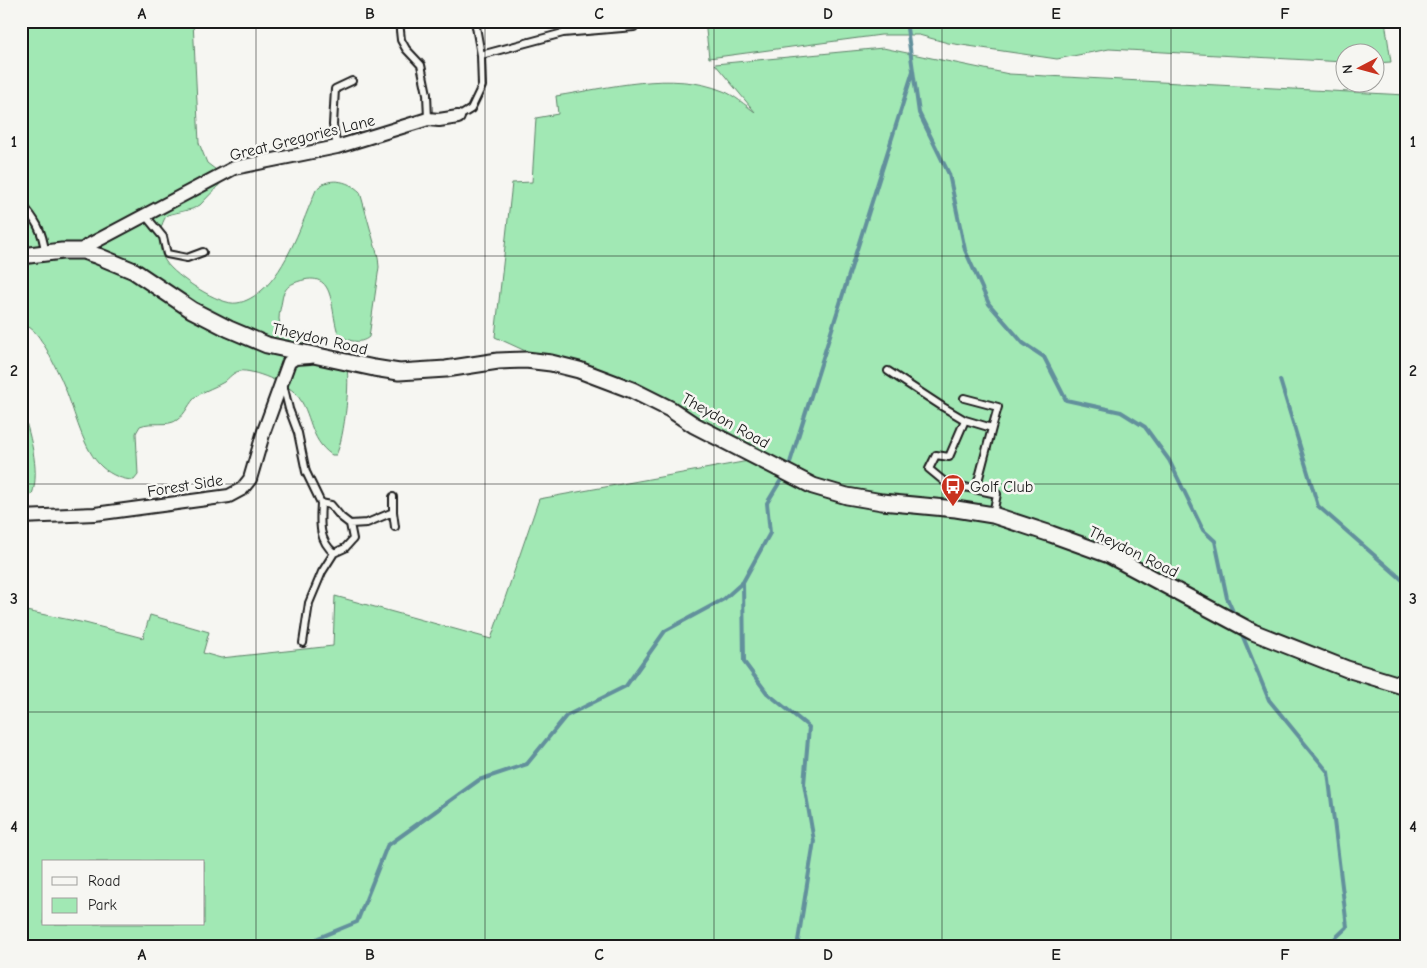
<svg xmlns="http://www.w3.org/2000/svg" width="1427" height="968" font-family="'Comic Neue',sans-serif">
	<style>
		.green { fill: #a1e8b4; stroke: #5e8268; fill-rule: evenodd }
		.lines { fill: none; stroke-linecap: round; stroke-linejoin: round }
		.stream { stroke: #62909c; stroke-width: 4 }
		.service-casing { stroke: #1c1c1c; stroke-width: 10 }
		.minor-casing { stroke: #1c1c1c; stroke-width: 16 }
		.tertiary-casing { stroke: #1c1c1c; stroke-width: 19 }
		.service { stroke: #f6f6f2; stroke-width: 6 }
		.minor { stroke: #f6f6f2; stroke-width: 12 }
		.tertiary { stroke: #f6f6f2; stroke-width: 15 }
		.grid { fill: none; stroke: #1c1c1c; stroke-width: 1; stroke-opacity: 0.55 }
		.labels { text-anchor: middle; stroke-width: 5; stroke-linejoin: round; paint-order: stroke }
		.street-label { font-size: 16px; fill: #1c1c1c; stroke: #f6f6f2 }
		.poi-label { font-size: 16px; fill: #1c1c1c; stroke: #f6f6f2; text-anchor: start }
		.neatline { fill: none; stroke: #1c1c1c; stroke-width: 2 }
		.grid-label { font-size: 16px; text-anchor: middle; font-weight: bold; fill: #1c1c1c }
	</style>
	<rect width="100%" height="100%" fill="#f6f6f2"/>
	<filter id="ink" filterUnits="userSpaceOnUse"><feTurbulence type="fractalNoise" baseFrequency=".02" numOctaves="2"/><feDisplacementMap in="SourceGraphic" scale="10" xChannelSelector="R" yChannelSelector="G"/><feConvolveMatrix kernelMatrix="1 2 1 2 8 2 1 2 1" color-interpolation-filters="sRGB"/></filter>
	<g filter="url(#ink)">
		<!-- green -->
		<path class="green" d="M21 21H193L199 143 207 163 224 176 223 181 200 205 192 209 167 215C158 227 157 249 166 262 175 276 220 306 237 303 246 302 255 296 261 291 287 270 303 220 316 190 327 176 348 180 360 192L378 257 379 267 369 337C360 345 346 341 338 333 329 307 337 266 294 283 287 286 283 292 282 300 281 306 279 313 279 319 281 340 312 346 328 350 334 351 340 352 344 357 353 370 344 441 336 455H332C308 439 313 413 296 394 288 384 252 369 240 371 233 372 229 378 224 382 216 387 205 390 197 396 189 402 186 414 177 420 167 427 152 421 140 426L136 433 138 475 134 480C123 480 111 475 102 467 83 450 75 412 65 388 60 375 53 363 47 350 40 339 35 327 21 324Z
			M705 21H1385L1391 62 1375 63 1374 52H1344V62L1109 49 1057 59 948 43 919 35H881L709 58Z
			M883 48 1009 74 1406 95V947H21V610L85 623 143 638 150 615 209 632 203 653 221 658 333 646 335 596 491 639 539 499 765 458C677 413 584 379 495 337L512 183 532 182 536 118 558 114 556 96C608 88 673 70 723 91 734 95 745 105 755 112L715 64ZM44 862H204V924H44Z
			M21 407C29 429 41 472 32 494L21 500Z"/>
		<g class="lines">
			<!-- stream -->
			<path class="stream" d="M906 21 919 113 949 174 965 250 989 304 1023 343 1044 357 1066 400 1121 412 1145 427 1169 460 1203 530 1215 541 1227 598 1235 616
				M1280 380 1318 506 1406 583
				M788 469 913 71
				M743 582 744 662 767 693 809 727 804 784 814 841 797 947
				M1241 632 1269 700 1328 772 1347 927 1326 947
				M309 947 318 938 357 922 387 846 479 780 527 764 566 716 626 686 665 631 724 599 743 582 770 533 767 503 784 475"/>
			<!-- service casing -->
			<g class="service-casing">
				<path id="service" d="M399 21 401 40 406 49 421 65 427 94 428 119
					M481 55 563 33 634 27
					M458 117 471 109 482 86 481 55 475 21
					M337 147 333 125 335 89 352 81
					M21 203C35 219 43 231 45 252
					M145 215 163 237 167 254 187 258 203 252
					M888 371 943 407 965 420
					M283 384 289 409 298 433 306 472 321 503
					M964 398 998 407 992 428
					M976 489 992 428 965 420 949 457 936 455 929 469 946 483 997 494 993 514
					M393 497V512L395 527
					M321 503 331 505 341 517 350 524 353 539 345 548 334 553C318 540 320 522 321 503Z
					M350 524 367 523 393 512
					M303 643 309 603 322 572 334 553"/>
			</g>
			<!-- minor casing -->
			<g class="minor-casing">
				<path id="minor" d="M83 251 87 246 234 168 337 147 428 119 439 120 458 117
					M21 517 95 514 229 496 242 489 250 479 264 431 289 362 295 358 310 357"/>
			</g>
			<!-- tertiary casing -->
			<g class="tertiary-casing">
				<path id="tertiary" d="M21 256 62 251H83L98 256 134 271 192 310 229 329 267 345 374 368 399 372 446 369 498 361 526 360 551 363 579 370 632 390 670 409 694 425 813 486 847 496 882 502 956 509 993 515 1051 534 1109 555 1253 632 1347 669 1406 687"/>
			</g>
			<!-- service -->
			<use href="#service" class="service"/>
			<!-- minor -->
			<use href="#minor" class="minor"/>
			<!-- tertiary -->
			<use href="#tertiary" class="tertiary"/>
		</g>
	</g>
	<!-- grid -->
	<path class="grid" d="M256 21V947M485 21V947M714 21V947M942 21V947M1171 21V947M21 256H1406M21 484H1406M21 712H1406"/>
	<!-- icons -->
	<defs>
		<g id="bus-pin" transform="scale(1.25)"><path d="M0 17L-7.5 6A9.5 9.5 0 1 1 7.5 6Z" fill="#c8321e" stroke="#f6f6f2"/><path d="M-5-6H5V4H4V6H2V4H-2V6H-4V4H-5ZM-3.5-4V0h7V-4ZM-3.5 1.2v1.5H-2V1.2ZM2 1.2v1.5H3.5V1.2Z" fill="#fff"/></g>
	</defs>
	<g fill-rule="evenodd">
		<use href="#bus-pin" x="953" y="486"/>
	</g>
	<g class="labels">
		<!-- street labels -->
		<g class="street-label">
			<text transform="translate(302 137) rotate(-14)" y="6">Great Gregories Lane</text>
			<text transform="translate(320 338) rotate(13)" y="6">Theydon Road</text>
			<text transform="translate(726 420) rotate(29)" y="6">Theydon Road</text>
			<text transform="translate(185 485) rotate(-9)" y="6">Forest Side</text>
			<text transform="translate(1134 551) rotate(26)" y="6">Theydon Road</text>
		</g>
		<!-- poi labels -->
		<g class="poi-label">
			<text x="970" y="492">Golf Club</text>
		</g>
	</g>
	<!-- margin -->
	<rect width="1427" height="968" fill="none" stroke="#f6f6f2" stroke-width="55"/>
	<!-- legend -->
	<rect x="42" y="860" width="162" height="65" fill="#f6f6f2" stroke="#9f9f9c"/>
	<rect x="52" y="877" width="25" height="8" fill="#f6f6f2" stroke="#9f9f9c"/>
	<text x="88" y="886" font-size="15" fill="#1c1c1c">Road</text>
	<rect x="52" y="898" width="25" height="15" fill="#a1e8b4" stroke="#9f9f9c"/>
	<text x="88" y="910" font-size="15" fill="#1c1c1c">Park</text>
	<!-- north arrow -->
	<g transform="translate(1360 68) rotate(264)"><circle r="24" fill="#f6f6f2" stroke="#9f9f9c"/>
	<path d="M0-4L9 19L0 12L-9 19Z" fill="#c8321e"/>
	<text y="-8" font-size="14" font-weight="bold" text-anchor="middle" fill="#1c1c1c">N</text>
	</g>
	<rect x="28" y="28" width="1372" height="912" class="neatline"/>
	<g class="grid-label">
		<text x="142" y="19">A</text>
		<text x="370" y="19">B</text>
		<text x="599" y="19">C</text>
		<text x="828" y="19">D</text>
		<text x="1056" y="19">E</text>
		<text x="1285" y="19">F</text>
		<text x="14" y="147">1</text>
		<text x="1413" y="147">1</text>
		<text x="14" y="376">2</text>
		<text x="1413" y="376">2</text>
		<text x="14" y="604">3</text>
		<text x="1413" y="604">3</text>
		<text x="14" y="832">4</text>
		<text x="1413" y="832">4</text>
		<text x="142" y="960">A</text>
		<text x="370" y="960">B</text>
		<text x="599" y="960">C</text>
		<text x="828" y="960">D</text>
		<text x="1056" y="960">E</text>
		<text x="1285" y="960">F</text>
	</g>
</svg>
